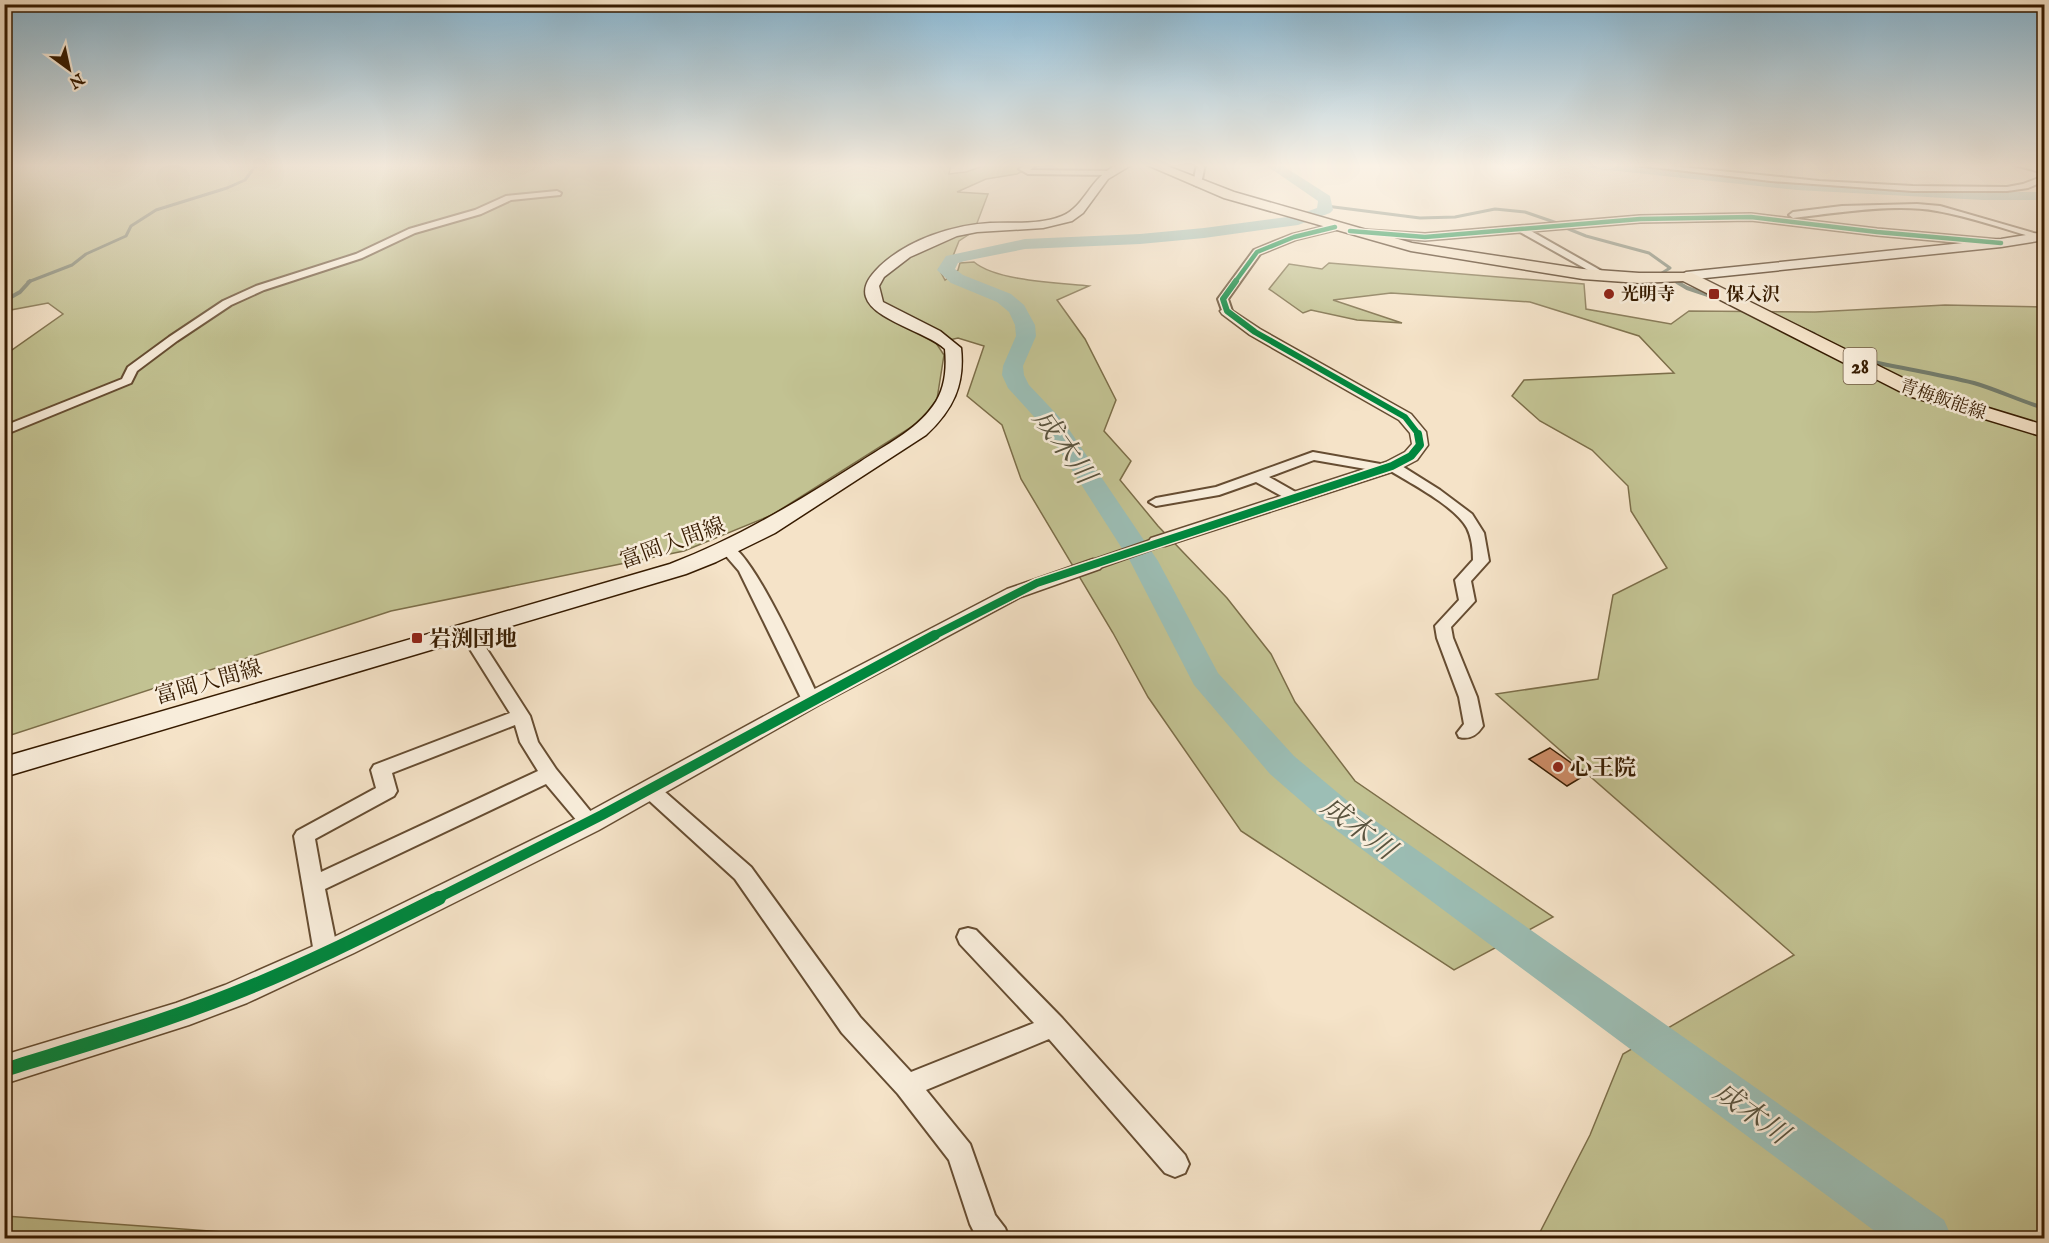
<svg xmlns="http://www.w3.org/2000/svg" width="2049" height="1243" font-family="'IM FELL English','Noto Serif JP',serif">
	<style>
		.green { fill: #c2c292; stroke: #7c6e49; stroke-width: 1.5 }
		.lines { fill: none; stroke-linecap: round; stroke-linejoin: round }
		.stream-far1 { stroke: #737d6d; stroke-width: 3 }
		.stream { stroke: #737d6d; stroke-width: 4 }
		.river { fill: #9cbeb5; fill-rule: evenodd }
		.building { fill: #ce8d68; stroke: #361b00; stroke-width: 1.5 }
		.minor-casing { stroke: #664d32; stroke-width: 4 }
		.tertiary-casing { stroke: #664d32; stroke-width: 3 }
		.secondary-casing { stroke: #361b00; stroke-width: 3 }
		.primary-casing { stroke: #361b00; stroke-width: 3 }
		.minor { fill: #f8eddb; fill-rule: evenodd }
		.tertiary { fill: #f8eddb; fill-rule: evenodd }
		.secondary { fill: #f8eddb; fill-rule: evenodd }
		.primary { fill: #f5e3c8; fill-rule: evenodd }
		.cycleway-far4-casing { stroke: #f8eddb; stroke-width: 7 }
		.cycleway-far3-casing { stroke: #f8eddb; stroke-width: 8 }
		.cycleway-far2-casing { stroke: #f8eddb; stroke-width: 11 }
		.cycleway-far1-casing { stroke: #f8eddb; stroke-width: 14 }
		.cycleway-casing { stroke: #f8eddb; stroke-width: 17 }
		.cycleway-far4 { stroke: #00873e; stroke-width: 4.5 }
		.cycleway-far3 { stroke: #00873e; stroke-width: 6 }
		.cycleway-far2 { stroke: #00873e; stroke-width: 8 }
		.cycleway-far1 { stroke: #00873e; stroke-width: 10 }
		.cycleway { stroke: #00873e; stroke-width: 14 }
		.poi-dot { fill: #8f2418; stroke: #f8eddb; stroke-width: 2 }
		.labels { text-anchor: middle; stroke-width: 5; stroke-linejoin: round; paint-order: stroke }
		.far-poi-label { font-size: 18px; font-weight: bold; fill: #361b00; stroke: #f8eddb; text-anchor: start }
		.far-street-label { font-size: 18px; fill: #361b00; stroke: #f8eddb }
		.shield { fill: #f8eddb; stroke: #705a42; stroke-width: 1.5 }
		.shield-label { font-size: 21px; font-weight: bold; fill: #361b00 }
		.street-label { font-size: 22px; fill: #361b00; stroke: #f8eddb }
		.poi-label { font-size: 22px; font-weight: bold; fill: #361b00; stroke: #f8eddb; text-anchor: start }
		.near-water-label { font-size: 28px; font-style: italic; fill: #5a543f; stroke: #f8eddb }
	</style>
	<rect width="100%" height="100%" fill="#f5e3c8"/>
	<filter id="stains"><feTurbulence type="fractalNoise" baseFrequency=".00333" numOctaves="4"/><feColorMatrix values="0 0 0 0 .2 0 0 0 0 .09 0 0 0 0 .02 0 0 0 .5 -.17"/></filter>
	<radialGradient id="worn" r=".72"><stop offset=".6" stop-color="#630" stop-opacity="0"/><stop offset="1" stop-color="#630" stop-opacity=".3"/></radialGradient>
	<!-- green -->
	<path class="green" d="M5 164H951L949 174 966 172 989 164H1036L1017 174 986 179 957 192 988 194 974 231 959 241 953 256 939 269 945 280 958 270 960 263 974 262C996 281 1060 283 1089 286L1057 300 1085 339 1116 400 1104 431 1131 461 1120 480 1158 526 1227 598 1271 654 1295 702 1355 781 1553 917 1454 970 1241 831 1148 697 1113 633 1021 479 1002 425 967 396 984 346 958 338 936 343 944 355 937 399 921 421 772 515 684 551 391 611 5 737V355L63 314 48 303 5 311Z
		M1329 263 1584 284 1586 309 1671 324 1689 311 1815 312 1945 305 2044 307V1238H1537L1590 1135 1623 1054 1794 955 1496 694 1598 679 1613 595 1667 568 1631 511 1628 486 1592 450 1540 421 1512 396 1524 380 1674 373 1639 336 1530 302 1391 293 1333 300 1402 323 1357 320 1311 310 1303 313 1269 289 1289 264 1322 269Z
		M5 1216 223 1232 235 1238H5Z"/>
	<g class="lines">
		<!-- stream-far1 -->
		<path class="stream-far1" d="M1326 206 1420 218 1455 217 1495 209 1525 212 1557 223
			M1566 228 1586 236 1649 253 1670 268 1662 273
			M28 282 72 265 86 254 126 236 131 226 156 210 227 188 245 180 257 164"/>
		<!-- stream -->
		<path class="stream" d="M1677 282 1687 288 1717 298
			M4 301 20 292 30 281
			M1800 328 1814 334
			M1864 360C1900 368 1938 374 1974 383 1998 390 2020 401 2044 408"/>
		<!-- river -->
		<path class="river" d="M1264 164H1280L1330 196 1333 210 1330 213 1298 225 1204 238 1140 244 1025 249 965 261 958 263 955 269 963 275 1011 294 1024 305 1035 325 1036 336 1023 366 1024 375 1029 385 1064 422 1158 561 1218 673 1294 756 1350 803 1944 1220 1952 1238H1884L1324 821 1270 774 1194 685 1130 561 1047 431 1008 388 1002 375 1003 366 1016 336 1015 325 1009 312 997 302 951 283 937 270 946 256 1025 239 1140 234 1204 228 1295 216 1317 208 1318 201Z
			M1583 164C1655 164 1726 176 1797 182 1879 188 1962 192 2044 192V200H1983L1797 190 1590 168Z"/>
	</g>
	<!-- building -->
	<path class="building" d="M1550 748 1587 774 1567 786 1529 759Z"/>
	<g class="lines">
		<!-- minor casing -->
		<g class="minor-casing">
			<path id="minor" d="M1028 164H1038L1030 170 1108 171 1112 173 1108 175 1028 174 1019 169Z
				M1197 164H1205L1201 184 1197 186 1193 184Z
				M1626 164H1651L1819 181 1913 186 2007 187 2023 184 2044 176V181L2028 188 2007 191H1913L1771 181Z
				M2011 164H2025L2044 169V173Z
				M557 191 561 193 560 195 511 200 481 214 415 233 362 258 264 290 231 305 177 341 137 371 131 383 4 435V426L122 379 128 367 169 337 223 301 256 286 356 254 409 229 475 210 506 196Z
				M1917 204 1940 206 2044 236 2040 239C2006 230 1972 217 1937 211 1897 203 1834 213 1793 218L1789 215 1793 212 1842 206Z
				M1751 214 1877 229 2000 240 2005 243 2000 246 1877 235 1751 220 1640 222 1531 231 1607 274V278L1604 279 1520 232 1425 240 1363 236 1359 233 1363 230 1425 234 1640 216Z
				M1335 224 1338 225V229L1297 239 1260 254 1228 299 1232 311 1223 313 1218 299 1254 250 1291 235Z
				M1313 452 1386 465 1392 462 1397 463 1440 490 1472 514 1484 533 1489 561 1471 581 1475 601 1451 627 1453 638 1477 697 1483 726C1477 735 1470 740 1459 737L1457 733 1464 724 1459 697 1437 638 1435 626 1459 600 1455 580 1473 560C1473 550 1472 538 1467 528 1455 506 1410 483 1389 470L1383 472 1314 460 1269 477 1299 494 1301 497 1299 500H1289L1256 482 1219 495 1156 506 1149 502 1156 498 1216 487Z
				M1158 538 1165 542 1163 545 1098 568 1093 570 1085 565 1088 562Z
				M728 544C753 551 806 672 820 700L817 704H805L802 700 739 571 720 549Z
				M466 625 472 626 530 716 538 742 556 769 600 823 597 828 590 830 583 828 546 784 325 889 338 953 334 960 326 962 318 960 314 953 294 836 297 831 376 788 371 770 374 765 510 713 458 630ZM515 725 520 742 538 771 321 872 315 839 394 796 397 791 392 773Z
				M650 783 657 785 751 867 860 1017 911 1072 1034 1023 960 944 957 937 960 930 968 928 976 930 1062 1018 1185 1155 1189 1164 1185 1173 1175 1177 1165 1173 1049 1039 926 1090 970 1144 995 1215 1005 1228 1009 1238H977L970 1224 949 1160 898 1094 842 1033 735 879 643 795 640 790 643 785Z"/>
		</g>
		<!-- tertiary casing -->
		<g class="tertiary-casing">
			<path id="tertiary" d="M1227 307 1260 329 1411 414 1426 432 1428 445 1417 460 1398 470 1165 546H1151L1148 542 1151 538 1386 462 1405 452 1412 444 1410 433 1399 420 1250 335 1222 314 1220 311Z
				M1093 559 1100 561 1103 565 1100 569 1021 597 819 705 599 830 354 953 247 1003 189 1025 4 1084V1055L176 1003 225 985 334 937 581 816 803 695 1007 589Z"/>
		</g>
		<!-- secondary casing -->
		<g class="secondary-casing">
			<path id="secondary" d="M1119 164H1133L1108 179 1083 213 1072 221 1043 228 977 232 957 236 910 257 884 277 879 286 883 302 940 331 961 348C965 385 953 410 926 435L775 533 716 562 686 574 4 777V757L670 564C738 538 799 501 860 462 885 445 915 431 933 406 945 390 947 369 945 349 927 332 873 320 866 297 862 285 872 274 880 266 908 240 952 225 990 223 1013 222 1040 225 1062 216 1086 206 1089 177 1119 164Z
				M2044 232V240L2001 247 1686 280 1679 276 1686 272 2001 239Z"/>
		</g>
		<!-- primary casing -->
		<g class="primary-casing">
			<path id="primary" d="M1145 164H1162L1234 192 1412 243 1583 269 1639 273H1692L1923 388 2044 425V437L1909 396 1683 281 1639 283 1583 279 1411 251 1224 198Z"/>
		</g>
		<!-- minor -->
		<use href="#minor" class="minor"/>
		<!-- tertiary -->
		<use href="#tertiary" class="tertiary"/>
		<!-- secondary -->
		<use href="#secondary" class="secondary"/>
		<!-- primary -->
		<use href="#primary" class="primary"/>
		<!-- cycleway-far4 casing -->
		<g class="cycleway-far4-casing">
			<path id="cycleway-far4" d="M1350 231 1425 237 1640 219 1751 217 1877 232 2001 243
				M1235 282 1257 252 1294 237 1335 227"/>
		</g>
		<!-- cycleway-far3 casing -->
		<g class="cycleway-far3-casing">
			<path id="cycleway-far3" d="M1236 281 1223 299 1227 311 1255 332 1405 417 1419 435"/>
		</g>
		<!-- cycleway-far2 casing -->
		<g class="cycleway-far2-casing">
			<path id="cycleway-far2" d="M933 636 1037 583 1392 466 1411 456 1420 445 1418 434"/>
		</g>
		<!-- cycleway-far1 casing -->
		<g class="cycleway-far1-casing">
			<path id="cycleway-far1" d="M436 899 602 815 935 635"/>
		</g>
		<!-- cycleway casing -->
		<g class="cycleway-casing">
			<path id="cycleway" d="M4 1070C81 1046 158 1024 233 994 304 966 371 932 439 898"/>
		</g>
		<!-- cycleway-far4 -->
		<use href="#cycleway-far4" class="cycleway-far4"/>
		<!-- cycleway-far3 -->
		<use href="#cycleway-far3" class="cycleway-far3"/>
		<!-- cycleway-far2 -->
		<use href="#cycleway-far2" class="cycleway-far2"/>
		<!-- cycleway-far1 -->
		<use href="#cycleway-far1" class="cycleway-far1"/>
		<!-- cycleway -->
		<use href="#cycleway" class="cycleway"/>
	</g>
	<!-- sky -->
	<linearGradient id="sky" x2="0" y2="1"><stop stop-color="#89b8d4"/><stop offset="0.49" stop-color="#faf2e6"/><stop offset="1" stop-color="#faf2e6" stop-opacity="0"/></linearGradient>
	<rect width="2049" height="338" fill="url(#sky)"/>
	<!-- markers -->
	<g class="poi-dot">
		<circle cx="1609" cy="294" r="6"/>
		<rect x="1708" y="288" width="12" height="12" rx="3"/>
		<rect x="411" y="632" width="12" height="12" rx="3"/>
		<circle cx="1558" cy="767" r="6"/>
	</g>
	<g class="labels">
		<!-- far-poi labels -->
		<g class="far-poi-label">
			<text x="1621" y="300">光明寺</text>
			<text x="1726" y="300">保入沢</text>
		</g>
		<!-- far-street labels -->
		<g class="far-street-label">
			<text transform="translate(1943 399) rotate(19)" y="6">青梅飯能線</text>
		</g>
		<!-- shield labels -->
		<rect class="shield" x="1843.5" y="348" width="33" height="36" rx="4.5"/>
		<g class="shield-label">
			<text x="1860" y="373">28</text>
		</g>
		<!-- street labels -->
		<g class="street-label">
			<text transform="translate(672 542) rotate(-20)" y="8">富岡入間線</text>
			<text transform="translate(208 681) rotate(-16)" y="8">富岡入間線</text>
		</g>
		<!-- poi labels -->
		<g class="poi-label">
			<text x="429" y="646">岩渕団地</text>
			<text x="1570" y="775">心王院</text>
		</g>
		<!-- near-water labels -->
		<g class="near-water-label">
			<text transform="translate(1065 446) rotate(54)" y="10">成木川</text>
			<text transform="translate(1359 827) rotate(37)" y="10">成木川</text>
			<text transform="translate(1752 1112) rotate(36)" y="10">成木川</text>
		</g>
	</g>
	<!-- margin -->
	<rect width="2049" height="1243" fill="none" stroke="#f5e3c8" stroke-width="24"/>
	<rect x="6" y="6" width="2037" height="1231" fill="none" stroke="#361b00" stroke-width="3"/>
	<rect x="12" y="12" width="2025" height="1219" fill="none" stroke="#361b00" stroke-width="1.5"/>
	<!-- north arrow -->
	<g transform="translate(69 69) rotate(147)" stroke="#f8eddb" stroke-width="4.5" paint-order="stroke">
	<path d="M0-4.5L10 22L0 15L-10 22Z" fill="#361b00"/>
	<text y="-9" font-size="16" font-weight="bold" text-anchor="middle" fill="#361b00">N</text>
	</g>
	<rect width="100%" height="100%" filter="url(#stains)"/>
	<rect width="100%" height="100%" fill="url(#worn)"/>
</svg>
